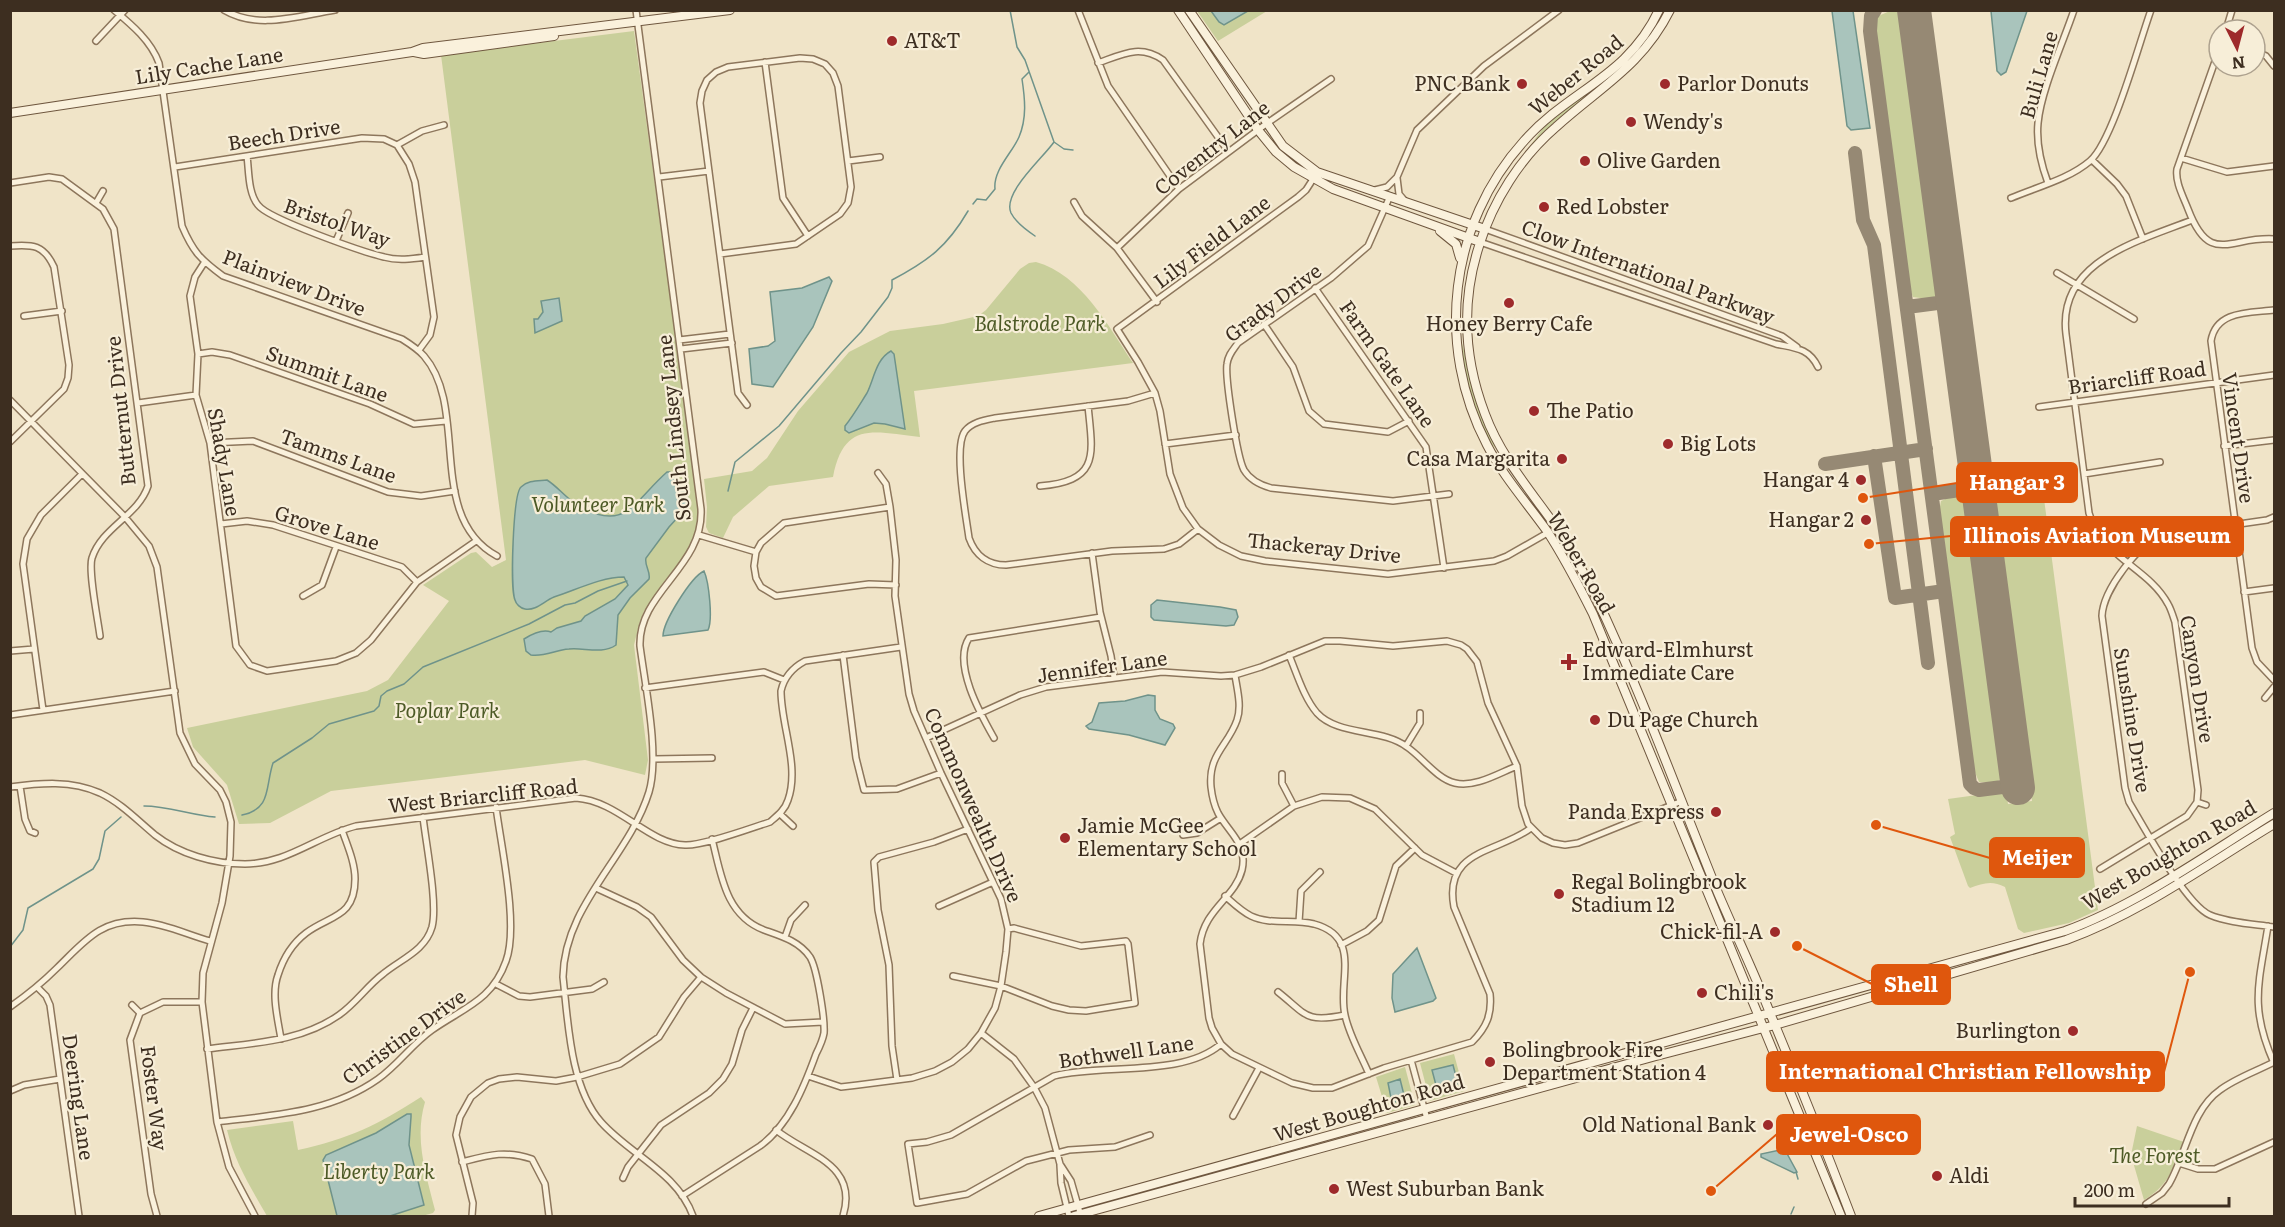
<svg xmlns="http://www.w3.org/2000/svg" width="2285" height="1227" font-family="Literata,serif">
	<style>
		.green { fill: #c9cf9b }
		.water { fill: #a9c4bc; stroke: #6f938a; stroke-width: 1.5 }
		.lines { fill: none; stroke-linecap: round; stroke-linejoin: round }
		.stream { stroke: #6f938a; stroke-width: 1.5 }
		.taxiway { stroke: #968974; stroke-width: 14 }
		.runway { stroke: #968974; stroke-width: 34 }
		.street-casing { stroke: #8d765c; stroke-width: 8 }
		.secondary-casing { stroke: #6f573f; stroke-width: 10 }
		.street { stroke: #faf1dc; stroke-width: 5 }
		.secondary { stroke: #faf1dc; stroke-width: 8 }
		.poi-dot { fill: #9e2a2b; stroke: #f7eed8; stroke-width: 2 }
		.labels { text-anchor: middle; stroke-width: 4.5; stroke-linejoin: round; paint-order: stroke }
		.poi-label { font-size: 20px; fill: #3d2e20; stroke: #f7eed8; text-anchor: start }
		.street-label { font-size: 20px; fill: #3d2e20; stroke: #f7eed8 }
		.park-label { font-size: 20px; font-style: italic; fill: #4d5a26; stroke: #f7eed8 }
		.leader { fill: none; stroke: #df570d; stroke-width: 2 }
		.callout-dot { fill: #df570d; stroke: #f7eed8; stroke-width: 2 }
		.callout { fill: #df570d; stroke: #df570d; stroke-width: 2 }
		.callout-label { font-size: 21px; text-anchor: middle; font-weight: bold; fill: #fff }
	</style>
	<rect width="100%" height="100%" fill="#f0e4c8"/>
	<!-- green -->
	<path class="green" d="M1197 11H1267L1218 41Z
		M1890 11 1904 13 1942 294 1928 299 1913 297 1909 287 1879 83 1874 29 1876 17Z
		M634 31 701 524 695 546 655 596 644 611 639 625 634 645 648 760 645 775 585 760 331 791 270 823 239 824 227 785 193 747 187 728 367 691 388 680 449 601 423 585 471 553 476 552 492 567 506 560 441 55Z
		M1611 76 1531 147 1530 146 1548 121Z
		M1036 262C1082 275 1108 326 1133 363L914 391 920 437C874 432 844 420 833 477L769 486 733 517 723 538 709 533 706 527 707 507 704 479 752 471 767 458 798 411 849 352 890 331 943 324 978 316 986 310 1020 269 1029 263Z
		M1460 340H1461L1486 427 1496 449C1471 421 1465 376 1460 340Z
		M2034 487 2043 491 2098 910 2069 923 2024 933 2018 929 2005 887C1992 880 1983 883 1970 888L1968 886 1950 837 1955 834 1948 799 2006 791 2008 804 2032 801 2030 785H2028L1990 497C1999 488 2009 488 2020 492Z
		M1952 496 1969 498 2006 777 1993 783 1979 782 1974 770 1969 746 1939 512 1941 501Z
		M1454 1054 1464 1091 1430 1101 1420 1063Z
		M1405 1067 1415 1105 1387 1113 1376 1077Z
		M421 1097 425 1102C414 1139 426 1174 435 1210L433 1213 422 1216H267C251 1188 235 1163 227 1130L293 1121 298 1150C348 1139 378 1125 421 1097Z
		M2137 1126 2184 1142C2173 1169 2169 1185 2144 1200L2131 1155Z"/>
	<!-- water -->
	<path class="water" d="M1211 11H1248L1224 25 1219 22Z
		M1832 11H1853L1870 128 1851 130 1847 126Z
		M1991 11H2027L2006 72 2001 75 1997 71Z
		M829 277 832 281 813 327 773 387 752 384 749 349 768 346 775 341 770 292 802 288Z
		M559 298 562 321 535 333 534 319H538L543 312 541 301Z
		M891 351 894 354 905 429 885 424 874 423 849 433 845 430V426C853 416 860 404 867 393 874 379 876 359 891 351Z
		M667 472H670C678 480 689 494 689 505L669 527 646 558C644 565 651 572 649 579L630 598 618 615 616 645C602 655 583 647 569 649 555 650 545 657 531 655L526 651 524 639C532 634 543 629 551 632L557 628 581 621 585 616 615 599 628 585 624 577C601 577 576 590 554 597 544 601 536 611 525 609 520 608 516 604 515 600 510 588 513 494 521 487 528 480 538 481 547 480 558 487 565 497 576 504 625 534 632 503 667 472Z
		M704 571C709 582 713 620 708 630L663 636C663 622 691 577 704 571Z
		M1157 600 1220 607 1236 610 1238 617 1234 625 1226 626 1154 620 1151 617V605Z
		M1148 695 1155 696V710L1160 719 1173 724 1175 728 1165 745 1129 735 1089 729 1086 726 1092 722 1099 703 1125 701Z
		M1417 948 1436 998 1433 1001 1395 1012 1392 998 1393 974Z
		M1453 1065 1458 1084 1437 1089 1432 1070Z
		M1400 1079 1405 1099 1392 1103 1388 1083Z
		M407 1114H411V1117L409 1145 424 1205 390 1216H337L323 1160 326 1155 376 1133Z
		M1780 1150H1785L1797 1172 1794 1173 1761 1157V1154Z"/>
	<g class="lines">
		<!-- stream -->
		<path class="stream" d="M1010 10 1017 47 1025 60 1054 142 1064 149 1073 150
			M10 13 13 10
			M973 204 977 199 986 200 995 189C993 170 1012 153 1019 137 1027 118 1025 99 1022 79L1029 72
			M1035 236C1026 230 1016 223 1011 213 1002 193 1043 158 1054 142
			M728 491 735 462 779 426 841 353 861 332 888 297 892 288V280C928 261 947 247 968 211
			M144 806C168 806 191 815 215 817
			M242 815C272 809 265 787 273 763L312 738 329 724 374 711 379 706 381 696 387 691 404 684 423 667 529 624 565 605 575 603 598 591 627 581
			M10 947 23 930 28 908 93 869 99 859 105 831 121 817
			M1796 1172 1798 1179
			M1791 1214 1794 1207"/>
		<!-- taxiway -->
		<path class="taxiway" d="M1875 10 1871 16 1870 31 1970 784 1974 788 1979 790 2018 785
			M1855 153 1863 220 1874 245 1928 663
			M1907 307 1953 301
			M1874 456 1895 598 1944 591
			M1825 464 1926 449
			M1932 494 2022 481"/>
		<!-- runway -->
		<path class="runway" d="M1914 10 2018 788"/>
		<!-- street casing -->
		<g class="street-casing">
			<path id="street" d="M114 10C132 25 151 41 159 63L182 226C193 252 201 260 223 276L402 339C410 344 418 349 424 356 470 409 425 517 497 556
				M224 10C258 30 297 16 335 10
				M636 10 701 509C704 567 638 592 640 646 645 685 660 755 649 792 629 857 564 905 563 977 568 1021 570 1087 601 1122 630 1155 677 1172 693 1216
				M1078 10 1108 86 1179 189
				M2226 30 2232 10
				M96 41 125 10
				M2219 50 2177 169C2175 182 2183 196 2188 209 2210 267 2230 236 2274 239
				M2255 51 2266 56 2274 66
				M765 62 783 198 808 236
				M1098 63C1123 54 1140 44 1163 60L1228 151
				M397 145 409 164 415 182 434 317 430 335 419 350
				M397 145 422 131 444 125
				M247 156C249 171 248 193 258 205 268 219 363 252 384 257 398 261 412 259 425 257
				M2181 158 2227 172 2274 166
				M2092 160 2117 184 2126 196 2143 239
				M848 161 880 157
				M175 167 362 138 384 139 397 145
				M1315 176 1306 190 1298 197 1117 329 1138 362 1155 393 1160 411 1170 474 1183 508 1198 529 1219 545 1241 556 1265 561 1388 574 1494 561 1507 556 1549 532
				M659 177 709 171
				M1397 178 1399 194 1405 201
				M10 183 49 177 62 179 103 209 114 229 148 486C138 516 102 527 92 558 88 571 98 620 100 636
				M2048 183C2041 164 2036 144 2038 123 2041 90 2063 43 2074 10
				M1375 190 1387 187 1397 177 1417 130 1484 66 1559 10
				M1390 196 1368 246 1331 278 1238 343C1233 350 1228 355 1227 364 1225 378 1237 457 1244 470 1250 480 1260 485 1271 488L1393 501 1449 494
				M2011 198C2037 187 2069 179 2090 161 2113 141 2139 43 2151 10
				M1074 202 1082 216 1117 248 1157 302
				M96 203 103 191
				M1485 229 1782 336 1797 347
				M336 241 348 213
				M1480 242 1776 344C1795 348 1809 348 1818 367
				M10 246C33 244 44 245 54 267L69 365 68 378 64 389 10 442
				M1117 248 1179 189 1266 124 1331 79
				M720 254 796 244 840 214 848 203 851 187 838 86 833 73 825 64 813 59 800 58 728 67 716 72 707 80 702 91 700 103 738 393 747 405
				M204 263 195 277 190 296 198 354 196 395 210 443 236 646 250 665 267 671 336 661 356 653 371 640 417 582 476 541
				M2057 273 2134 319
				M1315 288 1426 447 1444 568
				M2274 310C2250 313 2216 310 2211 341L2252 648 2257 662 2274 680
				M24 316 62 311
				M1264 324 1293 367 1309 411 1324 424 1388 432 1409 421
				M679 340 730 334
				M681 349 732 343
				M198 354 212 352 230 355 370 404 414 424 446 421
				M1155 393 1128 401 995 418C985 420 972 422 965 431 953 447 966 516 969 538 975 555 988 565 1006 565L1112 551 1164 549 1179 544 1198 529
				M10 400 125 517 149 546 157 567 180 733 195 764 220 790 226 802 231 822 230 856 222 903 203 973 202 1002 217 1122 229 1167 255 1216
				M138 403 196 395
				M2039 407 2274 375
				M210 443 253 441 388 492 421 496 455 491
				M1165 444 1236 435
				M2224 446 2274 440
				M2084 474 2160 462
				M1040 486C1100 481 1093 455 1088 406
				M890 507 784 523 761 543 756 552 754 566 756 578 761 587 776 596 869 584 896 585
				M2274 517 2267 520 2163 535C2138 544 2103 590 2102 616L2125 788 2129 802C2144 827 2186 905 2210 915 2229 923 2254 924 2274 927
				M221 524 247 521 273 525 402 567 417 582
				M699 535 756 552
				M1092 553 1100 612 1111 656 1114 678
				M2244 592 2274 588
				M303 596 322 585 336 547
				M10 651 34 649
				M843 655 856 758 864 790 897 789 941 773
				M1289 655C1297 674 1304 698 1317 713 1338 736 1382 728 1407 747 1422 757 1437 779 1455 783 1475 788 1499 773 1517 766
				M1235 675C1237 689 1242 706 1237 720 1228 746 1208 754 1211 787 1212 796 1214 805 1218 813 1229 833 1248 844 1242 870 1235 898 1204 909 1200 944L1209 1018 1212 1028 1221 1044 1232 1054 1292 1083 1313 1088H1332L1384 1068 1472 1042C1487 1027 1492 1014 1490 994L1454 907C1443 849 1498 853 1531 828
				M645 688 764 672 784 680
				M2265 698 2274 687
				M43 710 23 564 27 539 41 515 82 474
				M10 715 175 691
				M926 738 1020 695 1046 687 1162 672 1221 676 1235 675 1261 667 1325 641H1340L1393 646 1447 641 1461 645 1467 649 1477 662 1488 703 1517 766 1522 806 1528 824 1542 838 1553 843 1565 845 1578 843 1682 801
				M994 738C981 715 952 664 969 638L1101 617
				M1406 746 1420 723V713
				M654 759 712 758
				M1282 774V783L1294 806
				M20 786 25 819 30 831 35 833
				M10 787C41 783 71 780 100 793 121 803 137 820 155 835 179 854 214 864 245 864 287 864 317 836 356 826L576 798C619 801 648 844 685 845 703 846 751 828 770 822 777 816 785 810 788 800 800 766 781 726 781 691 784 677 792 668 805 661L901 647
				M2197 802 2206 805
				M780 814 793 826
				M1183 835 1197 833 1221 818
				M1241 843 1294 806 1322 797 1350 798 1375 809 1422 855 1456 873
				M2100 869 2187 816 2197 802 2198 790 2175 622C2173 616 2171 609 2168 604 2148 567 2102 558 2089 513L2066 334C2057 261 2139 241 2192 220
				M596 888 637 907 651 917 683 960 701 977 726 993 785 1024 823 1022
				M1225 896C1233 903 1241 911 1251 916 1270 925 1293 919 1314 924 1363 937 1337 982 1345 1015 1349 1035 1361 1055 1369 1074
				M939 906 993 882
				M1299 922 1301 891 1320 872
				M2268 926C2259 983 2249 1007 2274 1063
				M785 937 791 920 805 905
				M1341 945 1367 931 1379 920 1396 866 1415 848
				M953 976 1001 986 1052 1006 1069 1010 1086 1011 1135 1003 1128 944 1126 941 1081 946 1014 928 1008 929
				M496 984 519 996 530 997 592 989 604 982
				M37 987 46 996 50 1005 79 1216
				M1278 992C1307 1015 1305 1023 1345 1015
				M132 1005 140 1013
				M10 1007C27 995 42 983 57 968 84 942 101 918 143 922 166 924 188 935 210 941
				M981 1033 1014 1059 1034 1087 1045 1108 1060 1164 1071 1181 1081 1216
				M281 1039C278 1020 271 994 278 975 283 959 293 943 306 933 330 915 355 918 355 879 355 862 347 845 342 830
				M207 1049C252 1043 301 1042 339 1015 356 1003 367 986 383 974 401 959 425 951 432 927 438 904 426 844 423 817
				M1411 1060 1427 1119
				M808 1076 841 1087 858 1085 912 1078 935 1071 952 1062 968 1049 981 1033 995 1008 1001 986 1006 952 1008 929 1001 899 941 773 914 711 909 694 895 596 896 560 890 507 886 484 878 473
				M897 1080 892 1046 889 965 878 910 874 862 879 857 934 842 968 829
				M10 1091 24 1085 60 1079
				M1233 1116 1259 1068
				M217 1122C273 1115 330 1113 378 1079 398 1065 412 1044 432 1030 463 1008 492 1001 506 961 519 926 501 846 496 807
				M776 1130C807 1155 859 1164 843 1216
				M1150 1135 1115 1147 1069 1150 1026 1161 967 1194 917 1203 908 1144 927 1142 951 1135 1054 1076C1103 1063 1182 1078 1221 1044
				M462 1162C489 1155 505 1150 532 1159L545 1184 549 1216
				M2179 1163 2198 1169H2215L2274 1142
				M1060 1165 1061 1183 1069 1216
				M623 1178 628 1167 661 1125 709 1093 723 1079 732 1064 742 1030 753 1008
				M682 1196 760 1146C789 1125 804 1087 816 1054 819 1048 823 1039 824 1033 825 1019 817 968 810 957 799 941 781 936 764 930 725 915 721 874 712 839
				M2146 1204 2162 1193 2169 1184C2186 1155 2191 1110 2220 1090 2236 1078 2257 1071 2274 1062
				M157 1216 151 1194 130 1040 140 1013 163 1002H202
				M472 1216 473 1203 456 1135 460 1117 471 1097 488 1083 499 1079 517 1077 556 1081 577 1077 620 1064 659 1037 684 997 701 977"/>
		</g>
		<!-- secondary casing -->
		<g class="secondary-casing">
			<path id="secondary" d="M1178 10 1258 130 1276 152 1294 167 1333 189 1480 242
				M1189 10 1283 146 1317 172 1485 229
				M1659 10C1627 78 1570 89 1524 141 1449 224 1435 346 1487 445 1503 476 1527 503 1547 531 1564 557 1579 586 1593 614L1841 1216
				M1670 10C1642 66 1600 87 1556 127 1520 158 1493 201 1479 246 1461 302 1464 359 1485 414 1500 455 1529 489 1554 524 1569 546 1583 571 1595 595 1641 692 1678 794 1718 893 1735 933 1754 972 1770 1013 1798 1080 1825 1148 1851 1216
				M414 52 424 54 554 36
				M10 113 412 52 423 48 730 10
				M1440 231 1456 244 1460 258
				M1039 1216 2065 931C2137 905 2209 853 2274 813
				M1074 1216 1656 1056 1775 1025 2066 940C2141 913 2206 865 2274 824"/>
		</g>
		<!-- street -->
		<use href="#street" class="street"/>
		<!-- secondary -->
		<use href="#secondary" class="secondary"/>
	</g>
	<!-- markers -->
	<g class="poi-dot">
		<circle cx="892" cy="41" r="6"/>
		<circle cx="1522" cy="84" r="6"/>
		<circle cx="1665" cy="84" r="6"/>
		<circle cx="1631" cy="122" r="6"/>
		<circle cx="1585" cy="161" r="6"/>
		<circle cx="1544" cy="207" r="6"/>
		<circle cx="1509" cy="303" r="6"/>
		<circle cx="1534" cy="411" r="6"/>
		<circle cx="1668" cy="444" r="6"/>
		<circle cx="1562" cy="459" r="6"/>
		<circle cx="1861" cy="480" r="6"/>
		<circle cx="1866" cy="520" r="6"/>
		<path d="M1566 653h6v6h6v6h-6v6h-6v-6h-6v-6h6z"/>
		<circle cx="1595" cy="720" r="6"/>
		<circle cx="1716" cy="812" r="6"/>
		<circle cx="1065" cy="838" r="6"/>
		<circle cx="1559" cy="894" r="6"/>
		<circle cx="1775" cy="932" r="6"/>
		<circle cx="1702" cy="993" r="6"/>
		<circle cx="2073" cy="1031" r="6"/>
		<circle cx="1490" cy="1062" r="6"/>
		<circle cx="1768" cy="1125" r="6"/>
		<circle cx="1937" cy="1176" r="6"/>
		<circle cx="1334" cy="1189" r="6"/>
	</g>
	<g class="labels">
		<!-- poi labels -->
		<g class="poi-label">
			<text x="904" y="48">AT&amp;T</text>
			<text x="1510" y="91" text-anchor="end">PNC Bank</text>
			<text x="1677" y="91">Parlor Donuts</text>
			<text x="1643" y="129">Wendy's</text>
			<text x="1597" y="168">Olive Garden</text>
			<text x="1556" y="214">Red Lobster</text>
			<text x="1509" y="331" text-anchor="middle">Honey Berry Cafe</text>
			<text x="1546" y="418">The Patio</text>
			<text x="1680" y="451">Big Lots</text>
			<text x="1550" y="466" text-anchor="end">Casa Margarita</text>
			<text x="1849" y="487" text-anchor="end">Hangar 4</text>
			<text x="1854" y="527" text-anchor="end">Hangar 2</text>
			<text x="1582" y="657">Edward-Elmhurst<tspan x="1582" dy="23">Immediate Care</tspan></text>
			<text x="1607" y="727">Du Page Church</text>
			<text x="1704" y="819" text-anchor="end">Panda Express</text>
			<text x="1077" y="833">Jamie McGee<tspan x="1077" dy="23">Elementary School</tspan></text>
			<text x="1571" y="889">Regal Bolingbrook<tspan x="1571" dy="23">Stadium 12</tspan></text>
			<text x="1763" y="939" text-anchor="end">Chick-fil-A</text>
			<text x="1714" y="1000">Chili's</text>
			<text x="2061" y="1038" text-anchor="end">Burlington</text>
			<text x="1502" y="1057">Bolingbrook Fire<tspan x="1502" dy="23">Department Station 4</tspan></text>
			<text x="1756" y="1132" text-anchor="end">Old National Bank</text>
			<text x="1949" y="1183">Aldi</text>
			<text x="1346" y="1196">West Suburban Bank</text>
		</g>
		<!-- street labels -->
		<g class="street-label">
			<text transform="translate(209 66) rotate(-9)" y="7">Lily Cache Lane</text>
			<text transform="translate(1576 75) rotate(-39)" y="7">Weber Road</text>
			<text transform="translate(2039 75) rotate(-74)" y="7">Buli Lane</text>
			<text transform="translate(284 135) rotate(-9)" y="7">Beech Drive</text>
			<text transform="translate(1212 148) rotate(-38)" y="7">Coventry Lane</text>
			<text transform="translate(337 223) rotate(19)" y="7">Bristol Way</text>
			<text transform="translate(1212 242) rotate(-37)" y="7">Lily Field Lane</text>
			<text transform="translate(1648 272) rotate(20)" y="7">Clow International Parkway</text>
			<text transform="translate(294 283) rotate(21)" y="7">Plainview Drive</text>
			<text transform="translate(1273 303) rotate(-37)" y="7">Grady Drive</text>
			<text transform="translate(1387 364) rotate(55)" y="7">Farm Gate Lane</text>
			<text transform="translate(327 374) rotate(20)" y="7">Summit Lane</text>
			<text transform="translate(2137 378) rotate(-8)" y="7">Briarcliff Road</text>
			<text transform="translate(121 411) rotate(-96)" y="7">Butternut Drive</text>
			<text transform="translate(674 428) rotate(-96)" y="7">South Lindsey Lane</text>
			<text transform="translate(2238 438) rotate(82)" y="7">Vincent Drive</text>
			<text transform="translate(338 456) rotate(20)" y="7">Tamms Lane</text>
			<text transform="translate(224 462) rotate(80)" y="7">Shady Lane</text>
			<text transform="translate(327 528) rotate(17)" y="7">Grove Lane</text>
			<text transform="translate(1324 548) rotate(6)" y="7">Thackeray Drive</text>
			<text transform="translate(1581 563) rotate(60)" y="7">Weber Road</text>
			<text transform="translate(1102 667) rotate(-8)" y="7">Jennifer Lane</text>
			<text transform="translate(2197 679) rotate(81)" y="7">Canyon Drive</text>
			<text transform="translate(2132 720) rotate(81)" y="7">Sunshine Drive</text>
			<text transform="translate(483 796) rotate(-6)" y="7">West Briarcliff Road</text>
			<text transform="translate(973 805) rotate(66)" y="7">Commonwealth Drive</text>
			<text transform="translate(2169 855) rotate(-30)" y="7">West Boughton Road</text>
			<text transform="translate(404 1037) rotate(-36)" y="7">Christine Drive</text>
			<text transform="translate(1126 1052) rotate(-8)" y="7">Bothwell Lane</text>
			<text transform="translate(78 1097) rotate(82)" y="7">Deering Lane</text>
			<text transform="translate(154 1098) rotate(83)" y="7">Foster Way</text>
			<text transform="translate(1369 1108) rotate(-16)" y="7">West Boughton Road</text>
		</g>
		<!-- park labels -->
		<g class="park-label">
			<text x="1040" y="331">Balstrode Park</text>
			<text x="598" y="512">Volunteer Park</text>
			<text x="447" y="718">Poplar Park</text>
			<text x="2155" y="1163">The Forest</text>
			<text x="379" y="1179">Liberty Park</text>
		</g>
	</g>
	<!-- callouts -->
	<path class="leader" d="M1863 498L1957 483M1869 544L1951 536M1876 825L1990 858M1797 946L1872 984M2190 972L2164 1072M1711 1191L1777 1134"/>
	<g class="callout-dot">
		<circle cx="1863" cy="498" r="6"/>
		<circle cx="1869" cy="544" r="6"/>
		<circle cx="1876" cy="825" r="6"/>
		<circle cx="1797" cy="946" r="6"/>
		<circle cx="2190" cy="972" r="6"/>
		<circle cx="1711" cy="1191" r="6"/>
	</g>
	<g class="callout">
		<rect x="1957" y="463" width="120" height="39" rx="6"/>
		<rect x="1951" y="517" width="292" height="39" rx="6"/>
		<rect x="1990" y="838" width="94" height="39" rx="6"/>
		<rect x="1872" y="965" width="78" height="39" rx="6"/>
		<rect x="1767" y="1052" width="397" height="39" rx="6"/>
		<rect x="1777" y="1115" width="143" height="39" rx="6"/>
	</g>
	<g class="callout-label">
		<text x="2017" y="490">Hangar 3</text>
		<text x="2097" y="543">Illinois Aviation Museum</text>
		<text x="2037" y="865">Meijer</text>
		<text x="1911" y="992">Shell</text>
		<text x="1965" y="1079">International Christian Fellowship</text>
		<text x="1849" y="1142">Jewel-Osco</text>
	</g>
	<!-- border -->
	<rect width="2285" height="1227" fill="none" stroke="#3d2e20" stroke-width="24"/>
	<!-- north arrow -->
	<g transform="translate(2237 48) rotate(174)"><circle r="28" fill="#f7eed8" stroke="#ada18e" stroke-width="1.5"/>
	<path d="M0-4.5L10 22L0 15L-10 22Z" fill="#9e2a2b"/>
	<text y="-9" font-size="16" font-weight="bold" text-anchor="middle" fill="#3d2e20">N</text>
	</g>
	<!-- scale -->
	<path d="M2075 1197v9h154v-9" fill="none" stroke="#3d2e20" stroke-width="3"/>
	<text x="2084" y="1197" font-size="18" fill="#3d2e20" stroke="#f7eed8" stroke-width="4.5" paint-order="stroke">200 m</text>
</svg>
